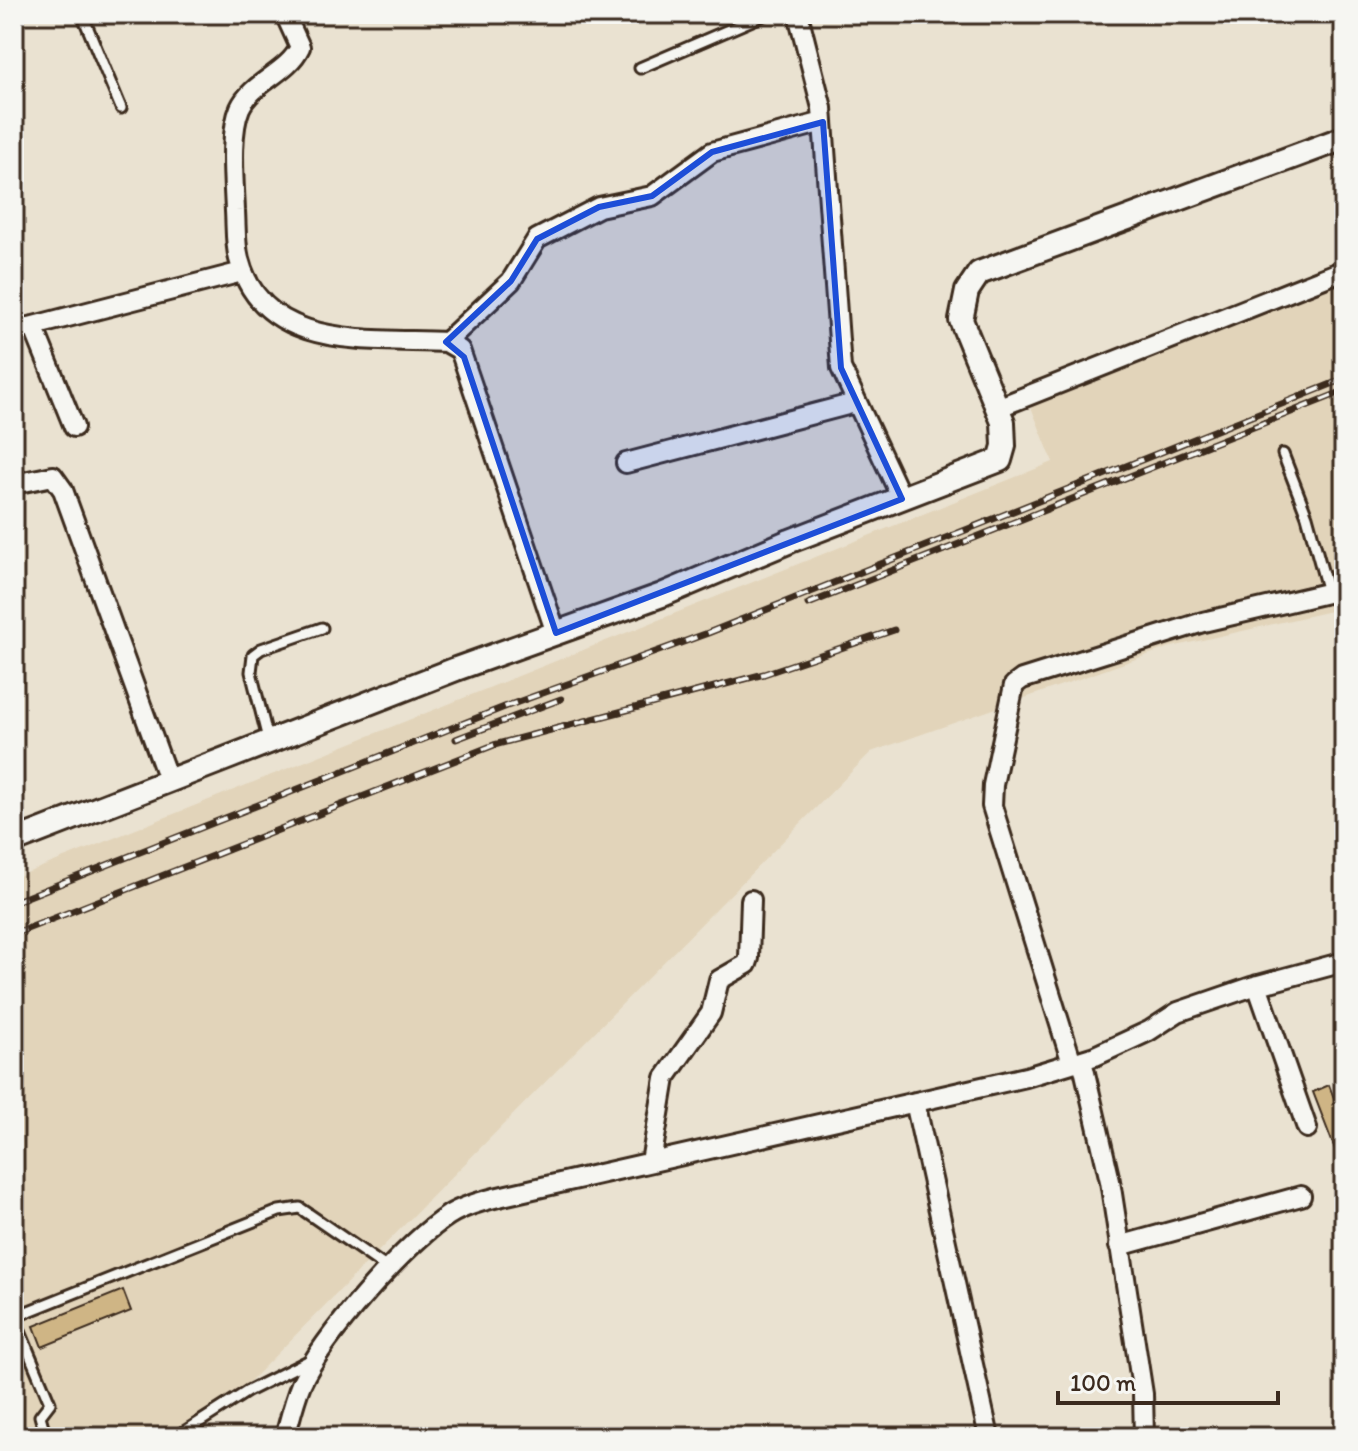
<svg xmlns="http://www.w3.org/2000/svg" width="1358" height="1451" font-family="Itim,sans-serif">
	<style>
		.built { fill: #e2d4ba }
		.building { fill: #cfb585; stroke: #3b2a1e; stroke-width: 2 }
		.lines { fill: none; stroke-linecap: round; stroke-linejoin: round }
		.service-casing { stroke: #3b2a1e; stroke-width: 15 }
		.minor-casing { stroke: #3b2a1e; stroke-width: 24 }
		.tertiary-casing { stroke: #3b2a1e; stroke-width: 28 }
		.service { stroke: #f6f6f2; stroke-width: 9 }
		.minor { stroke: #f6f6f2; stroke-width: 18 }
		.tertiary { stroke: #f6f6f2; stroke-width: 22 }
		.rail-casing { stroke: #3b2a1e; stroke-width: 7 }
		.rail { stroke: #f6f6f2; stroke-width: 4; stroke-dasharray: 12; stroke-linecap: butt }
		.marked { fill: #1d4ed8; fill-opacity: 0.2; stroke: #1d4ed8; stroke-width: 6; stroke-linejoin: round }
	</style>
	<rect width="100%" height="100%" fill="#eae2d1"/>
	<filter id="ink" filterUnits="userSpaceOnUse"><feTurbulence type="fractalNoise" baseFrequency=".0125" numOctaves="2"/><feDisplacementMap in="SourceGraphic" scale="16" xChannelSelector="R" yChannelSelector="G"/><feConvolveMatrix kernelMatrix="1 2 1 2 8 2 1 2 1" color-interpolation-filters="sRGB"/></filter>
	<g filter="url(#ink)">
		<!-- built -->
		<path class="built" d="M1344 272V608L1167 648 871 752 195 1437H14V878L1053 462 1025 392Z"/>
		<!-- building -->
		<path class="building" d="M1329 1085 1344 1124 1343 1170 1313 1092Z
			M123 1290 131 1311 42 1347 34 1326Z"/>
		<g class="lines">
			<!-- service casing -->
			<g class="service-casing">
				<path id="service" d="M82 14 121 108
					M640 68 766 14
					M1283 454 1307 516 1328 592
					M269 743 251 672 253 655 261 649 322 628
					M14 1317 279 1211 300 1208 390 1270
					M14 1317 50 1403 40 1416 46 1437
					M176 1437 248 1391 310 1360"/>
			</g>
			<!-- minor casing -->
			<g class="minor-casing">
				<path id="minor" d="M285 14 300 47C288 73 252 82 240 108 229 134 234 182 235 211 236 226 235 244 239 259 263 352 372 338 446 342L460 350 556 633
					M798 14 822 108 841 368 902 499
					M33 326 74 427
					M14 331 242 272
					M446 342 511 281 537 239 599 207 652 196 712 152 823 122
					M997 408 1344 270
					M626 463 855 403
					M14 484 53 476 63 490 169 782
					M1257 985 1307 1128
					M1082 1060 1110 1181 1143 1394 1144 1437
					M1072 1063 992 806 993 785 1014 685 1022 679 1203 622 1344 589
					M915 1102 989 1437
					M651 1162 665 1078 711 1013 719 980 747 964 749 958 751 900
					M1119 1246 1301 1196
					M285 1437C290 1419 294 1401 301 1384 323 1336 405 1244 449 1215 465 1205 489 1199 507 1195L1026 1077 1095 1056 1149 1031 1178 1012 1251 987 1344 962"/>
			</g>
			<!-- tertiary casing -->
			<g class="tertiary-casing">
				<path id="tertiary" d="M14 841 456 669 662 595 790 541 1000 460 1004 446 1003 422 961 320 967 291 979 273 1344 138"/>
			</g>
			<!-- service -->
			<use href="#service" class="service"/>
			<!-- minor -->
			<use href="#minor" class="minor"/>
			<!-- tertiary -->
			<use href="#tertiary" class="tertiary"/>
			<!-- rail casing -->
			<g class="rail-casing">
				<path id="rail" d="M808 604 1344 391
					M456 739 561 699
					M14 902 507 706 708 633 1344 379
					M14 934 494 745 764 674 894 630"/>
			</g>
			<!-- rail -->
			<use href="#rail" class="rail"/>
		</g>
	</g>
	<!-- marked area -->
	<path class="marked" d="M823 122 841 368 902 499 556 633 464 357 446 342 511 281 537 239 599 207 652 196 712 152Z"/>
	<!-- margin -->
	<rect width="1358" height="1451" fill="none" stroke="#f6f6f2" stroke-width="48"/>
	<rect x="24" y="24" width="1310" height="1403" fill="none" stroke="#3b2a1e" stroke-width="3" filter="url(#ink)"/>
	<!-- scale -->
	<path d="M1058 1391v12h220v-12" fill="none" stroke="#3b2a1e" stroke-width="4"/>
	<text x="1070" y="1391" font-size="24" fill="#3b2a1e" stroke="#f6f6f2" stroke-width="6" paint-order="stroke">100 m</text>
</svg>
